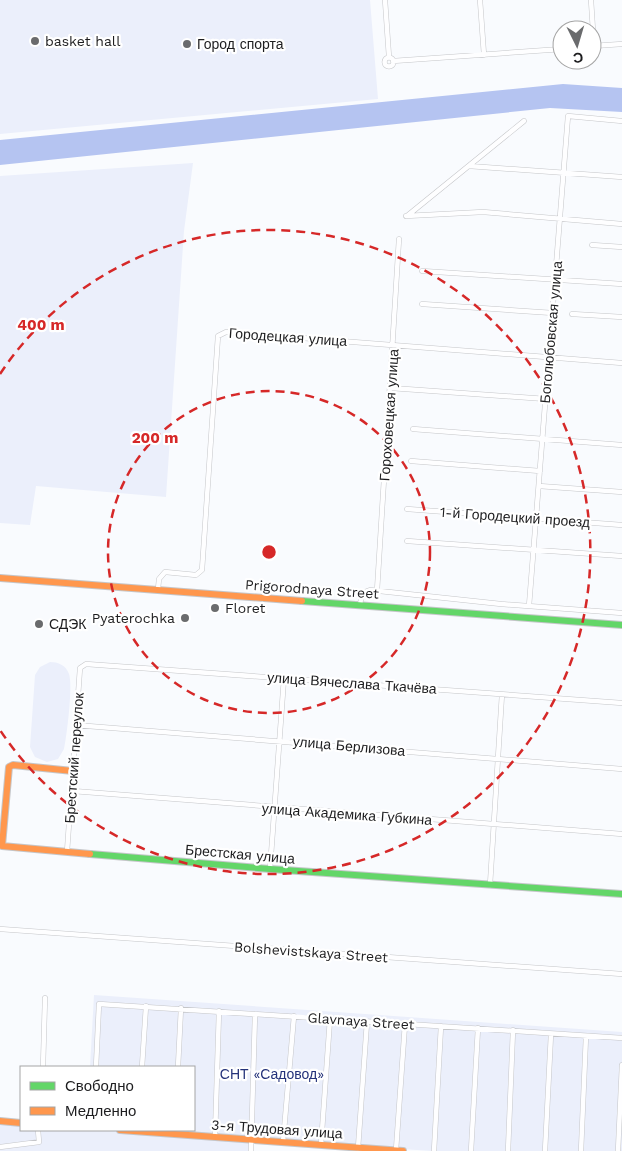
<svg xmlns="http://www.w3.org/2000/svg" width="622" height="1151" font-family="'Work Sans',sans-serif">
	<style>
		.green { fill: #ebeffb }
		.water { fill: #b5c4f1 }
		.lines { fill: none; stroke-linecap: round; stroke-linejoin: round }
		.street-casing { stroke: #c5c6c9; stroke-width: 5.5 }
		.fast-casing { stroke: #c5c6c9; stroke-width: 8 }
		.slow-casing { stroke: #c5c6c9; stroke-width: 8 }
		.street { stroke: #fefeff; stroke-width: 4.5 }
		.fast { stroke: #63d668; stroke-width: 6 }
		.slow { stroke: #ff974d; stroke-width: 6 }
		.ring { fill: none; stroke: #d62828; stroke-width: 2.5; stroke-dasharray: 9 6 }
		.poi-dot { fill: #6a6b6d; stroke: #fff; stroke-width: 2 }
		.labels { text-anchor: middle; stroke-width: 4.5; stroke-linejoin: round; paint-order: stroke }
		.poi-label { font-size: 14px; fill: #1d1d1f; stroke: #fff; text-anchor: start }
		.street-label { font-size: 14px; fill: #1d1d1f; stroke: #fff }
		.park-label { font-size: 14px; fill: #24327a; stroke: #fff }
		.centre { fill: #d62828; stroke: #fff; stroke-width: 2.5 }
		.ring-label { font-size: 15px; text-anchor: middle; font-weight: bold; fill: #d62828; stroke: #fff; stroke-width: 4.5; stroke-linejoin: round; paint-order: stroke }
	</style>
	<rect width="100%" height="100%" fill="#f9fbfe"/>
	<!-- green -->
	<path class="green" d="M0 0H370L378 99 0 134Z
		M193 163 184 231 166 497 36 486 30 525 0 523V176Z
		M50 662C58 662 66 665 69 674 73 685 67 735 64 749L58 759 47 762 35 757 30 747 35 675 40 667Z
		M94 995 622 1032V1151H432L251 1139V1151H0V1121L21 1123V1130H194V1067H90Z"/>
	<!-- water -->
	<path class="water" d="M563 84 622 88V112L550 108 0 165V140Z"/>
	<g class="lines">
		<!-- street casing -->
		<g class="street-casing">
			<path id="street" d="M385 0 389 57
				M480 0 484 55
				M591 0 594 46
				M593 46 622 44
				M384.5 62a4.5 4.5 0 1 1 9 0a4.5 4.5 0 1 1-9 0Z
				M393 61 562 49
				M469 166 622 177
				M406 216 483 212 622 224
				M407 216 524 121
				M592 245 622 247
				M422 271 622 284
				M422 304 553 313
				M572 314 622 317
				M391 388 546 399
				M413 429 622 445
				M411 461 540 471
				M539 486 622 492
				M407 509 622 525
				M407 541 622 556
				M158 589 159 579 165 572 196 575 202 570 218 336 226 332 622 363
				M377 591 399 239
				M360 605 362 593 370 590 501 604 622 613
				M529 606 568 116 622 121
				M75 725 622 769
				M73 791 622 834
				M67 852 80 668 86 664 622 703
				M270 869 284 678
				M490 885 502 694
				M0 929 622 974
				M43 1067 45 998
				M96 1067 99 1004 622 1038
				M142 1067 146 1006
				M178 1067 181 1008
				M215 1137 219 1011
				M283 1142 294 1016
				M321 1145 330 1019
				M0 1147 39 1142 38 1130
				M358 1148 367 1022
				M396 1150 405 1024
				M251 1151 255 1014
				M434 1151 441 1026
				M471 1151 478 1028
				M508 1151 513 1030
				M545 1151 551 1034
				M581 1151 586 1036
				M618 1151 622 1065"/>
		</g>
		<!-- fast casing -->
		<g class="fast-casing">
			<path id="fast" d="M302 601 622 625
				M90 854 270 869 622 894"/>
		</g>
		<!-- slow casing -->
		<g class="slow-casing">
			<path id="slow" d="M0 578 302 601
				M73 771 13 765 9 767 2 846 90 854
				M0 1121 21 1123
				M120 1130 403 1151"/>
		</g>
		<!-- street -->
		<use href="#street" class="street"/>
		<!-- fast -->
		<use href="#fast" class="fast"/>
		<!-- slow -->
		<use href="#slow" class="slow"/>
	</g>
	<!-- distance rings -->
	<g class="ring">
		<circle cx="269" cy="552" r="161"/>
		<path d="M0 374A322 322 0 1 1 0 730"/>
	</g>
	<!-- markers -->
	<g class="poi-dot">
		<circle cx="35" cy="41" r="5"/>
		<circle cx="187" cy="44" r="5"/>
		<circle cx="215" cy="608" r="5"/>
		<circle cx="185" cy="618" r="5"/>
		<circle cx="39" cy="624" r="5"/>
	</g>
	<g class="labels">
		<!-- poi labels -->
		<g class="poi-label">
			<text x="45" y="46">basket hall</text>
			<text x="197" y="49">Город спорта</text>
			<text x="225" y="613">Floret</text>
			<text x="175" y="623" text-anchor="end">Pyaterochka</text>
			<text x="49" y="629">СДЭК</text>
		</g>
		<!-- street labels -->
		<g class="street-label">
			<text transform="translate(551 332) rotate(-85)" y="5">Боголюбовская улица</text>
			<text transform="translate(288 337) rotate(4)" y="5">Городецкая улица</text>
			<text transform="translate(389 415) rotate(-86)" y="5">Гороховецкая улица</text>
			<text transform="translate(515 517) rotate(4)" y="5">1-й Городецкий проезд</text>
			<text transform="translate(312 589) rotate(4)" y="5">Prigorodnaya Street</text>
			<text transform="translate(352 683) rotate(4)" y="5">улица Вячеслава Ткачёва</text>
			<text transform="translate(349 746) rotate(5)" y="5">улица Берлизова</text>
			<text transform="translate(74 758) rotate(-86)" y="5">Брестский переулок</text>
			<text transform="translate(347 814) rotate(4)" y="5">улица Академика Губкина</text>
			<text transform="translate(240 854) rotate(5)" y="5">Брестская улица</text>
			<text transform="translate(311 952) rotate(4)" y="5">Bolshevistskaya Street</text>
			<text transform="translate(361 1021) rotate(4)" y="5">Glavnaya Street</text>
			<text transform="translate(277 1129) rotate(4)" y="5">3-я Трудовая улица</text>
		</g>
		<!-- park labels -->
		<g class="park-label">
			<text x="272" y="1079">СНТ «Садовод»</text>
		</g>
	</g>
	<circle cx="269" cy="552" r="8" class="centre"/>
	<g class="ring-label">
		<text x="41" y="330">400 m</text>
		<text x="155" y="443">200 m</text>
	</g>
	<!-- legend -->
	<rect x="20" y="1066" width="175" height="65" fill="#ffffff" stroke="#a5a5a5"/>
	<rect x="30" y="1082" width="25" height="8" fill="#63d668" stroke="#a5a5a5"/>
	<text x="65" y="1091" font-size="15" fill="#1d1d1f">Свободно</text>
	<rect x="30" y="1107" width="25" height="8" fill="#ff974d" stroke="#a5a5a5"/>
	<text x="65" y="1116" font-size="15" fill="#1d1d1f">Медленно</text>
	<!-- north arrow -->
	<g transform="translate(577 45) rotate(175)"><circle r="24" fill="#ffffff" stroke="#a5a5a5"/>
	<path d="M0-4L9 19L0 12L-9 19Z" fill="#6a6b6d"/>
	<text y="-8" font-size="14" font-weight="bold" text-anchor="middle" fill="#1d1d1f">С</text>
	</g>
</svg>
